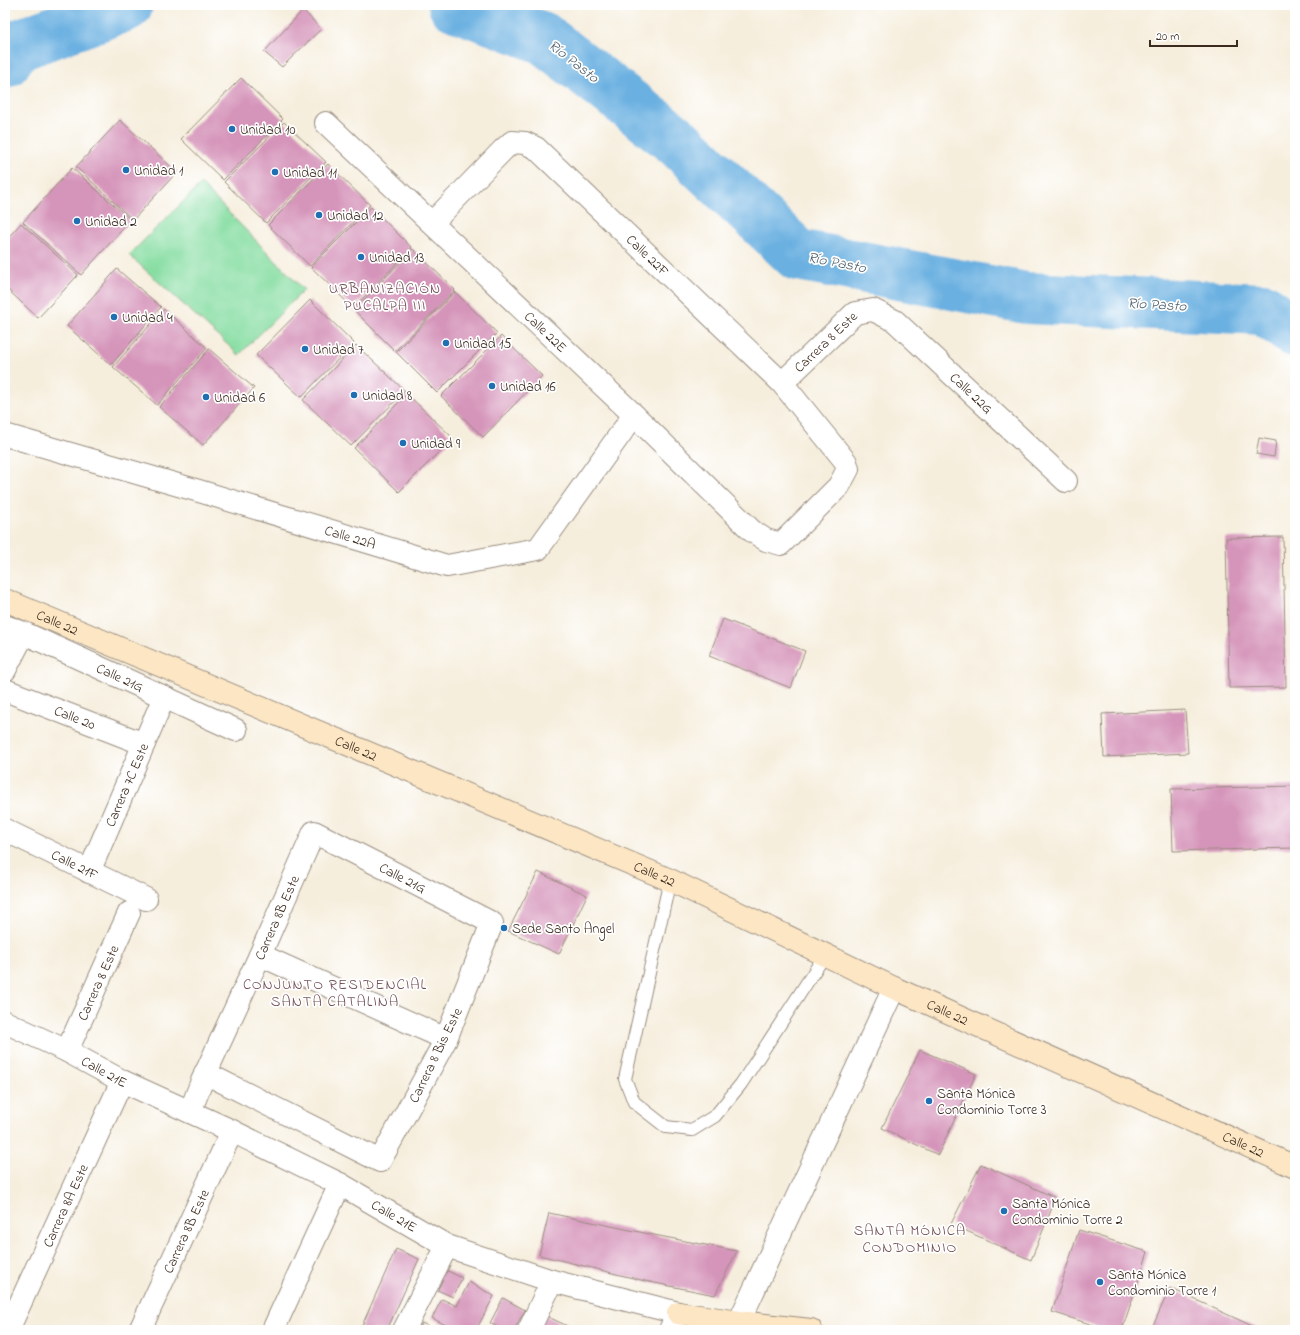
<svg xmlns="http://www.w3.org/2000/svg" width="1300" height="1335" font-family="'Indie Flower',sans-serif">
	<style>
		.green { fill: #85dda1; stroke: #608460 }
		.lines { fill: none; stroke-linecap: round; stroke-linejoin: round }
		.river { stroke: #6bb0e1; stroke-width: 52 }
		.building { fill: #d594ba }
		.lane-casing { stroke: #988c7e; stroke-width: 14 }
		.street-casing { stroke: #988c7e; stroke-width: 24 }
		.secondary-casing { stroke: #988c7e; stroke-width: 24 }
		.lane { stroke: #fff; stroke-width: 12 }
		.street { stroke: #fff; stroke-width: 22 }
		.secondary { stroke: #fce6c4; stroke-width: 22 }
		.poi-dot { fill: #1f6fb2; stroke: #fff; stroke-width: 1.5 }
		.labels { text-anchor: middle; stroke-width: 3.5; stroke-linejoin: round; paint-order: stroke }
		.poi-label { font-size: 14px; fill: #3b2a1e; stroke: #fff; text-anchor: start }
		.street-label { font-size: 14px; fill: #3b2a1e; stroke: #fff }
		.water-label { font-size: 15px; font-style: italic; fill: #4e606c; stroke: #fff }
		.neighbourhood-label { font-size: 15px; letter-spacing: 1px; fill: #714f55; stroke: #fff }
	</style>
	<rect width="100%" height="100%" fill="#fff"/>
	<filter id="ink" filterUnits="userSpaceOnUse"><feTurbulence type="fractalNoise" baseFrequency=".025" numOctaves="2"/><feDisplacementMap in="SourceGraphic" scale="8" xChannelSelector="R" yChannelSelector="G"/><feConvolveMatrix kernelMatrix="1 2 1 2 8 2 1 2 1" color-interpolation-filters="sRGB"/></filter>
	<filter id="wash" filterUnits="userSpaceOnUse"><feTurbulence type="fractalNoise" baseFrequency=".012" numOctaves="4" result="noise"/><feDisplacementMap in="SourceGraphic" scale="16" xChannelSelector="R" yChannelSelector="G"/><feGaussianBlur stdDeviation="0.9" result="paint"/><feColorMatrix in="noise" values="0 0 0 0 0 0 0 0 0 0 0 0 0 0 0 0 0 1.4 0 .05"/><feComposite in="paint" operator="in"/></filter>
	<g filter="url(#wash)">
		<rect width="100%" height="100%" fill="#f6eedd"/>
		<!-- green -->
		<path class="green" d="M201 184 304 290 239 355 129 255Z"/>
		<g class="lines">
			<!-- river -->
			<path class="river" d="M454 5 543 38 677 141 798 255 1026 298 1263 309 1295 331
				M5 62 16 46 127 5"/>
		</g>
		<g id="blocks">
			<!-- building -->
			<path class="building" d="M303 10 321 29 282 67 264 52Z
				M241 78 283 119 223 180 181 139Z
				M120 120 177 172 133 220 76 167Z
				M284 122 326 162 266 223 224 182Z
				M328 164 370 205 310 266 268 225Z
				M72 168 131 220 81 275 23 222Z
				M371 207 412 248 353 308 311 267Z
				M21 223 78 275 38 318 5 287V241Z
				M413 249 455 290 395 351 354 310Z
				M117 269 161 307 111 365 67 326Z
				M455 292 497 333 437 393 396 352Z
				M310 300 354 343 301 397 256 355Z
				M164 309 207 348 157 405 113 367Z
				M501 336 542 376 483 437 441 396Z
				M356 345 405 391 351 446 303 400Z
				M209 349 254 388 203 445 159 407Z
				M407 394 453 438 399 492 354 448Z
				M1259 438 1276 441 1274 457 1256 454Z
				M1283 537 1286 687 1229 688 1226 538Z
				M723 619 805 651 791 688 709 656Z
				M1185 710 1188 753 1104 757 1102 714Z
				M1295 786V848L1173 851 1171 789Z
				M538 872 587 895 559 954 508 931Z
				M920 1050 976 1074 938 1155 882 1128Z
				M981 1164 1056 1198 1031 1260 951 1224Z
				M549 1213 654 1235 737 1251 715 1295 645 1281 539 1255Z
				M1079 1230 1148 1252 1122 1330H1109L1052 1312Z
				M396 1249 419 1259 387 1330H360Z
				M442 1268 462 1278 453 1297 433 1288Z
				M469 1282 494 1296 476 1330H455L432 1318 442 1299 457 1306Z
				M1170 1288 1261 1330H1151Z
				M503 1298 525 1310 514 1330H503L490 1323Z
				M544 1315 576 1330H537Z
				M422 1323 437 1330H419Z"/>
		</g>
	</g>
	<g filter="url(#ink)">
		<use href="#blocks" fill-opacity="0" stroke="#988c7e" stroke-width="1"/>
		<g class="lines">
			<!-- lane casing -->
			<g class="lane-casing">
				<path id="lane" d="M670 880 625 1079 634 1102 666 1127 692 1130 715 1116 741 1084 825 955"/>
			</g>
			<!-- street casing -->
			<g class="street-casing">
				<g id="street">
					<path id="s1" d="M326 123 634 415 752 531 766 540 781 544 839 486 848 469 846 462 782 383 536 148 525 143 512 142 503 150 432 223"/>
					<path id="s2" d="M782 383 855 313 873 310 895 321 1066 481"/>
					<path id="s3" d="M5 435 199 491 447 566 538 549 634 415"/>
					<path id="s4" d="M5 626 24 633 236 730"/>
					<path d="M5 670 24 633"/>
					<path id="s5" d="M5 690 144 744"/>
					<path id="s6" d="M5 830 146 899"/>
					<path id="s7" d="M89 872 164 697"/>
					<path d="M260 955 446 1039"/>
					<path id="s8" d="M5 1022 67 1051 122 1081 232 1131 340 1184 447 1246 552 1281 678 1313 670 1330"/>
					<path id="s9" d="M67 1051 129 913"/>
					<path id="s10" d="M190 1112 202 1081 260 955 314 832 492 923 446 1039 380 1161 205 1073"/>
					<path d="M739 1322 894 988"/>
					<path id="s11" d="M8 1330 122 1081"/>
					<path id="s12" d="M140 1330 232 1131"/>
					<path d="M273 1330 340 1184"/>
					<path d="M404 1330 447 1246"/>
					<path d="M529 1330 552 1281"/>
				</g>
			</g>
			<!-- secondary casing -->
			<g class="secondary-casing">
				<g id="secondary">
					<path id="s13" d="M5 600 670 880 894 988 1295 1167"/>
					<path d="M678 1313 739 1322 811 1330"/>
				</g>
			</g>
			<!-- lane -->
			<use href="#lane" class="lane"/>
			<!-- street -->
			<use href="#street" class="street"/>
			<!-- secondary -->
			<use href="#secondary" class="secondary"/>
		</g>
	</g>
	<!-- markers -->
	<g class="poi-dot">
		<circle cx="232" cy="129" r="4"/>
		<circle cx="126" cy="170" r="4"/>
		<circle cx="275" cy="172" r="4"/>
		<circle cx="319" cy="215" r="4"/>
		<circle cx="77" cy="221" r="4"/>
		<circle cx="361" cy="257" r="4"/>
		<circle cx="114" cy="317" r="4"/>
		<circle cx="446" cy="343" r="4"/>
		<circle cx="305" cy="349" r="4"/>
		<circle cx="492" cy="386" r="4"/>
		<circle cx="354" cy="395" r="4"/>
		<circle cx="206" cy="397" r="4"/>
		<circle cx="403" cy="443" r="4"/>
		<circle cx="504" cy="928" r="4"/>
		<circle cx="929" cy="1101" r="4"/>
		<circle cx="1004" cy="1211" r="4"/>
		<circle cx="1100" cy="1282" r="4"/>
	</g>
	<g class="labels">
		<!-- poi labels -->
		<g class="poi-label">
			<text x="240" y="134">Unidad 10</text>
			<text x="134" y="175">Unidad 1</text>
			<text x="283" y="177">Unidad 11</text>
			<text x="327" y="220">Unidad 12</text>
			<text x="85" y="226">Unidad 2</text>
			<text x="369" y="262">Unidad 13</text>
			<text x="122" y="322">Unidad 4</text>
			<text x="454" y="348">Unidad 15</text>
			<text x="313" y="354">Unidad 7</text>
			<text x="500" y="391">Unidad 16</text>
			<text x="362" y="400">Unidad 8</text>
			<text x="214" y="402">Unidad 6</text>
			<text x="411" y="448">Unidad 9</text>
			<text x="512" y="933">Sede Santo Angel</text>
			<text x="937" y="1098">Santa Mónica<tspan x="937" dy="16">Condominio Torre 3</tspan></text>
			<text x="1012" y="1208">Santa Mónica<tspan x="1012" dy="16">Condominio Torre 2</tspan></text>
			<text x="1108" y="1279">Santa Mónica<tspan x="1108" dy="16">Condominio Torre 1</tspan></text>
		</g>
		<!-- street labels -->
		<g class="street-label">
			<text transform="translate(648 255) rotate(44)" y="5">Calle 22F</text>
			<text dy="5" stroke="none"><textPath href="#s1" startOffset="303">Calle 22E</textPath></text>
			<text dy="5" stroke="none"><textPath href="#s2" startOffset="60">Carrera 8 Este</textPath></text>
			<text dy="5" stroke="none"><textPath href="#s2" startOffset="249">Calle 22G</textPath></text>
			<text dy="5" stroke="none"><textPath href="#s3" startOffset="360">Calle 22A</textPath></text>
			<text dy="5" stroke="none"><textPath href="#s13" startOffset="57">Calle 22</textPath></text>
			<text dy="5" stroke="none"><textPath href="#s4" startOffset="126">Calle 21G</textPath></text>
			<text dy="5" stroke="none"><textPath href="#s5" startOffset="75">Calle 20</textPath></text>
			<text dy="5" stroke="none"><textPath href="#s13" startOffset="381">Calle 22</textPath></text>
			<text dy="5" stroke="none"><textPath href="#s7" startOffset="95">Carrera 7C Este</textPath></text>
			<text dy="5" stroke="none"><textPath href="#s6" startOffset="78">Calle 21F</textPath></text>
			<text dy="5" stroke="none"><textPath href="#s13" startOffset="705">Calle 22</textPath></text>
			<text dy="5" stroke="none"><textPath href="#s10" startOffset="406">Calle 21G</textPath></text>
			<text dy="5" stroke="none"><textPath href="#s10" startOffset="213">Carrera 8B Este</textPath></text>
			<text dy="5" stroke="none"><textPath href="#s9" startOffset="75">Carrera 8 Este</textPath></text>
			<text dy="5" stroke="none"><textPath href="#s13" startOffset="1029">Calle 22</textPath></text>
			<text transform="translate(435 1055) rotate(-64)" y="5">Carrera 8 Bis Este</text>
			<text dy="5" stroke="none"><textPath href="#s8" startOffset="111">Calle 21E</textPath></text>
			<text dy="5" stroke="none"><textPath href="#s13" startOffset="1353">Calle 22</textPath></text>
			<text dy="5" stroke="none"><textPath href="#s11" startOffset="137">Carrera 8A Este</textPath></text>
			<text dy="5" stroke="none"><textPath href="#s8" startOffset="435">Calle 21E</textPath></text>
			<text dy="5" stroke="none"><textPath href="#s12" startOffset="109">Carrera 8B Este</textPath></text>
		</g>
		<!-- water labels -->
		<g class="water-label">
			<text transform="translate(574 61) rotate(38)" y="5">Río Pasto</text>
			<text transform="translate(837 262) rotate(11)" y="5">Río Pasto</text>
			<text transform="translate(1157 304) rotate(3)" y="5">Río Pasto</text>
		</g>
		<!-- neighbourhood labels -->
		<g class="neighbourhood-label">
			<text x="385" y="293">URBANIZACIÓN<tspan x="385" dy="17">PUCALPA III</tspan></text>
			<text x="335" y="989">CONJUNTO RESIDENCIAL<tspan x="335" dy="17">SANTA CATALINA</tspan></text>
			<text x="910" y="1235">SANTA MÓNICA<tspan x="910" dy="17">CONDOMINIO</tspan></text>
		</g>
	</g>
	<!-- margin -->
	<rect width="1300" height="1335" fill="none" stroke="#fff" stroke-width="20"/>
	<!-- scale -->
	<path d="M1150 40v6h87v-6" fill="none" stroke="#3b2a1e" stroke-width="2"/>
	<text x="1156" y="40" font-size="12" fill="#3b2a1e" stroke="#ffffff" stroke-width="3" paint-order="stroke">20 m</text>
</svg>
